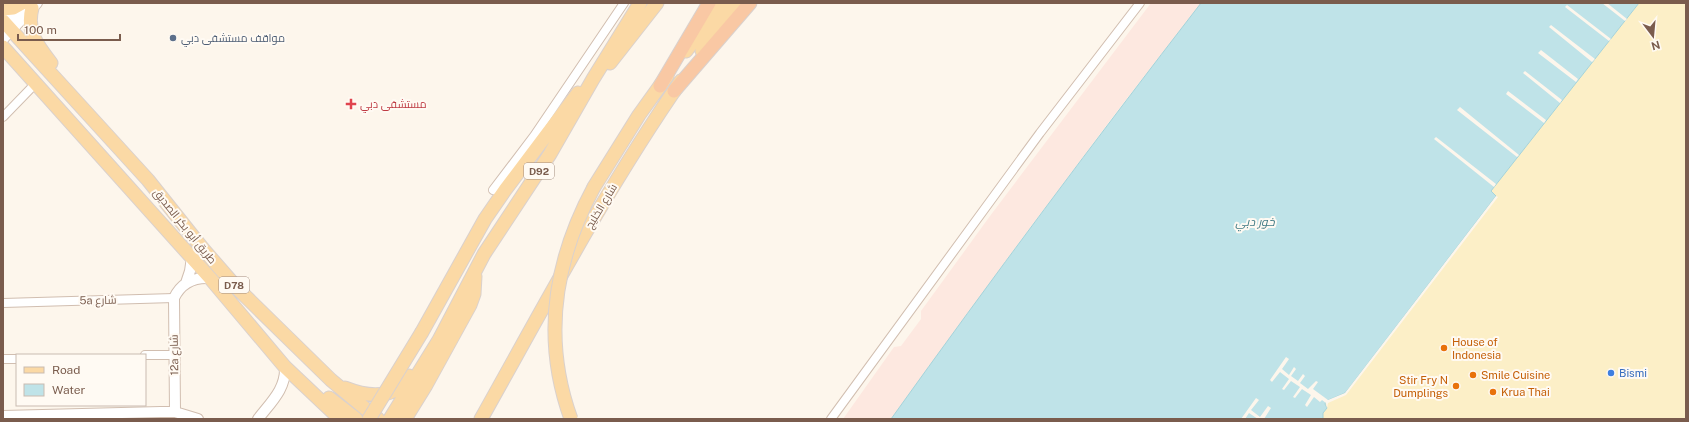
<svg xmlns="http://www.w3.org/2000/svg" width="1689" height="422" font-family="'Public Sans',Cairo,sans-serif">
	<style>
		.commercial { fill: #fde8e0 }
		.sand { fill: #fcefc7 }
		.water { fill: #bfe3e8; stroke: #a5d3da }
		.pier { fill: #fdf6ec }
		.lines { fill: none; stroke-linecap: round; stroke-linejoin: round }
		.minor-casing { stroke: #d1beb0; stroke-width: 10 }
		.tertiary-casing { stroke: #d1beb0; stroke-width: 12 }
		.primary-casing { stroke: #dad1cd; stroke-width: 15 }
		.trunk-casing { stroke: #dad1cd; stroke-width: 15 }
		.minor { stroke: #fff; stroke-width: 8 }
		.tertiary { stroke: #fff; stroke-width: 10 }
		.primary { stroke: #fbd9a5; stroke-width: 13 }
		.trunk { stroke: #f9c8a4; stroke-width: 13 }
		.primary-bridge-casing { stroke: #dad1cd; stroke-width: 15; stroke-linecap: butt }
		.primary-bridge { stroke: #fbd9a5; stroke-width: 13 }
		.service-dot { fill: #5c6f8a; stroke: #fffaf3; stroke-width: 1.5 }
		.health-dot { fill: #e0444e; stroke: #fffaf3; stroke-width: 1.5 }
		.food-dot { fill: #e8710a; stroke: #fffaf3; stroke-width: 1.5 }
		.shop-dot { fill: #3f7fe0; stroke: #fffaf3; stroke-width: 1.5 }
		.labels { text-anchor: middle; stroke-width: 4; stroke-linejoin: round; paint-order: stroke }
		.shield { fill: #fffaf3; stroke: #a28b7f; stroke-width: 1 }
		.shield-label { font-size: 10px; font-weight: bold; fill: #7a5c4d }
		.service-label { font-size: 11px; fill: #4e5e75; stroke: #fffaf3; text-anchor: start }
		.health-label { font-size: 11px; fill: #be3a42; stroke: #fffaf3; text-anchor: start }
		.street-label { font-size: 11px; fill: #7a5c4d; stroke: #fffaf3 }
		.food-label { font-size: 11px; fill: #c56008; stroke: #fffaf3; text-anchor: start }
		.shop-label { font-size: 11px; fill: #366cbe; stroke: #fffaf3; text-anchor: start }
		.water-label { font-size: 12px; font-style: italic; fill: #437c86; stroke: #fffaf3 }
	</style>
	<rect width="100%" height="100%" fill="#fdf6ec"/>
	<!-- commercial -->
	<path class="commercial" d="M1151 3H1201L1118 110 1021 240 891 419H843L894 347 901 346 921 319V311L990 216Z"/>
	<!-- sand -->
	<path class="sand" d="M1639 3H1686V419H1323V413L1327 408 1325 404 1496 196 1490 191Z"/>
	<!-- water -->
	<path class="water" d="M1201 3H1639L1491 191 1496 196 1349 388 1345 393 1326 401 1325 404 1327 408 1323 413V419H891C992 278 1095 140 1201 3Z"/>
	<!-- pier -->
	<path class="pier" d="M1602 3H1607L1627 19 1625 21Z
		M1567 5 1611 39 1609 41 1565 7Z
		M1551 25 1595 59 1592 62 1549 27Z
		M1541 50 1578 79 1576 82 1538 53Z
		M1525 71 1562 100 1560 103 1523 73Z
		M1508 91 1546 120 1544 123 1506 94Z
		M1460 107 1519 155 1517 157 1457 110Z
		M1436 137 1496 184 1494 187 1434 139Z
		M1496 196 1498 197 1346 395 1328 403 1327 408 1326 403 1322 400 1320 402 1314 397 1307 407 1305 405 1311 395 1302 389 1295 398 1293 397 1300 387 1291 381 1284 390 1282 389 1289 379 1280 372 1272 382 1270 380 1286 357 1289 359 1282 369 1289 375 1294 367 1296 369 1291 376 1298 381 1303 374 1305 376 1300 383 1308 389 1316 381 1318 382 1313 389 1328 400 1345 393Z
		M1256 398 1259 400 1251 410 1260 417 1268 406 1271 408 1264 419H1258L1249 413 1245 419H1241Z"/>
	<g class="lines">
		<!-- minor casing -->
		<g class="minor-casing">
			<path id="minor" d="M3 117 36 83
				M493 190 534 136 624 3
				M3 303 174 298
				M145 355H174
				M3 359H17
				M831 419 1040 133 1140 3"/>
		</g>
		<!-- tertiary casing -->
		<g class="tertiary-casing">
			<path id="tertiary" d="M3 25 22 5
				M3 39 37 3
				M186 283 190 271 192 257
				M175 412 174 298C181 283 194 277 210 278
				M3 416 161 412H175L198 419
				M258 419C271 402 286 389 285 367"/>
		</g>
		<!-- primary casing -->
		<g class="primary-casing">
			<path id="primary" d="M32 8C26 31 37 45 51 63
				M3 9 13 8 22 3
				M3 21 148 180 203 249 237 288 331 380 378 419
				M3 47 210 278 285 367 340 419
				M686 51 722 3
				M702 51 736 3
				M610 63 657 3
				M594 187 639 115 667 76
				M422 332 485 219 505 190 578 93
				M345 388C368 397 395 400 409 376
				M329 398 356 419
				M390 419 439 340 484 254 550 154 593 79 640 3
				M405 419 426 385 470 305 474 294 475 276
				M481 419C545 305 606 189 681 81"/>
		</g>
		<!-- trunk casing -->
		<g class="trunk-casing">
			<path id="trunk" d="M660 86 709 3
				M674 91 750 3"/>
		</g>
		<!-- minor -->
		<use href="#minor" class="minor"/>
		<!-- tertiary -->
		<use href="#tertiary" class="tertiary"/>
		<!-- primary -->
		<use href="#primary" class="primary"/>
		<!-- trunk -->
		<use href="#trunk" class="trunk"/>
		<!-- primary-bridge casing -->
		<g class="primary-bridge-casing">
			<path id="primary-bridge" d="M369 419 422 332
				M571 419C542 339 554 261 594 187"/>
		</g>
		<!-- primary-bridge -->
		<use href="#primary-bridge" class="primary-bridge"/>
	</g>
	<!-- markers -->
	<circle class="service-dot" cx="173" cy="38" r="4"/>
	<path class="health-dot" d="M349 98h4v4h4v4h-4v4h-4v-4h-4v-4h4z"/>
	<g class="food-dot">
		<circle cx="1444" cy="348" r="4"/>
		<circle cx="1473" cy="375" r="4"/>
		<circle cx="1456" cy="386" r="4"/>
		<circle cx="1493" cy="392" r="4"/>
	</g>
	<circle class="shop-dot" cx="1611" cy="373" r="4"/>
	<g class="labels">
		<!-- shield labels -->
		<g class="shield">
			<rect x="524" y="163" width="30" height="16" rx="3"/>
			<rect x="219" y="277" width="30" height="16" rx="3"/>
		</g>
		<g class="shield-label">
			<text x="539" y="175">D92</text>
			<text x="234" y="289">D78</text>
		</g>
		<!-- service labels -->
		<g class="service-label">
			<text x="181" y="42">مواقف مستشفى دبي</text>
		</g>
		<!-- health labels -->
		<g class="health-label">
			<text x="360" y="108">مستشفى دبي</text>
		</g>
		<!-- street labels -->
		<g class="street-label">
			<text transform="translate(601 206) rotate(-59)" y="4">شارع الخليج</text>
			<text transform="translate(185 226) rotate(51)" y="4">طريق أبو بكر الصديق</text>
			<text transform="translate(98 300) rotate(-1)" y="4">5a شارع</text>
			<text transform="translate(174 355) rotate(-91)" y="4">12a شارع</text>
		</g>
		<!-- food labels -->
		<g class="food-label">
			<text x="1452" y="346">House of<tspan x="1452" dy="13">Indonesia</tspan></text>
			<text x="1481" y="379">Smile Cuisine</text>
			<text x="1448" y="384" text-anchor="end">Stir Fry N<tspan x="1448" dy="13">Dumplings</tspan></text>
			<text x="1501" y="396">Krua Thai</text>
		</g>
		<!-- shop labels -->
		<g class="shop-label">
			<text x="1619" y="377">Bismi</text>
		</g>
		<!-- water labels -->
		<g class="water-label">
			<text x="1255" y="226">خور دبي</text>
		</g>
	</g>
	<!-- border -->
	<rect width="1689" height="422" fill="none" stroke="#7a5c4d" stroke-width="8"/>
	<!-- legend -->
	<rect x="16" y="354" width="130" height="52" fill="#fffaf3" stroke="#cabbb1"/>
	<rect x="24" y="367" width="20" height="6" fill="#fbd9a5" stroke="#cabbb1"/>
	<text x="52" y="374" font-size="12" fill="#7a5c4d">Road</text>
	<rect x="24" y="384" width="20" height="12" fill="#bfe3e8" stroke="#cabbb1"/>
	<text x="52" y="394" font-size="12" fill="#7a5c4d">Water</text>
	<!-- north arrow -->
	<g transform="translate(1653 36) rotate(164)" stroke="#fffaf3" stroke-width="3" paint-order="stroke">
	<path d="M0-3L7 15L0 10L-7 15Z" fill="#7a5c4d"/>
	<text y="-6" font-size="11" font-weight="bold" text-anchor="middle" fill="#7a5c4d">N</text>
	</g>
	<!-- scale -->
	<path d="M18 34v6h102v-6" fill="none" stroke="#7a5c4d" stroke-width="2"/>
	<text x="24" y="34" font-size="12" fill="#7a5c4d" stroke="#fffaf3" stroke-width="3" paint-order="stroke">100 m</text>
</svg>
